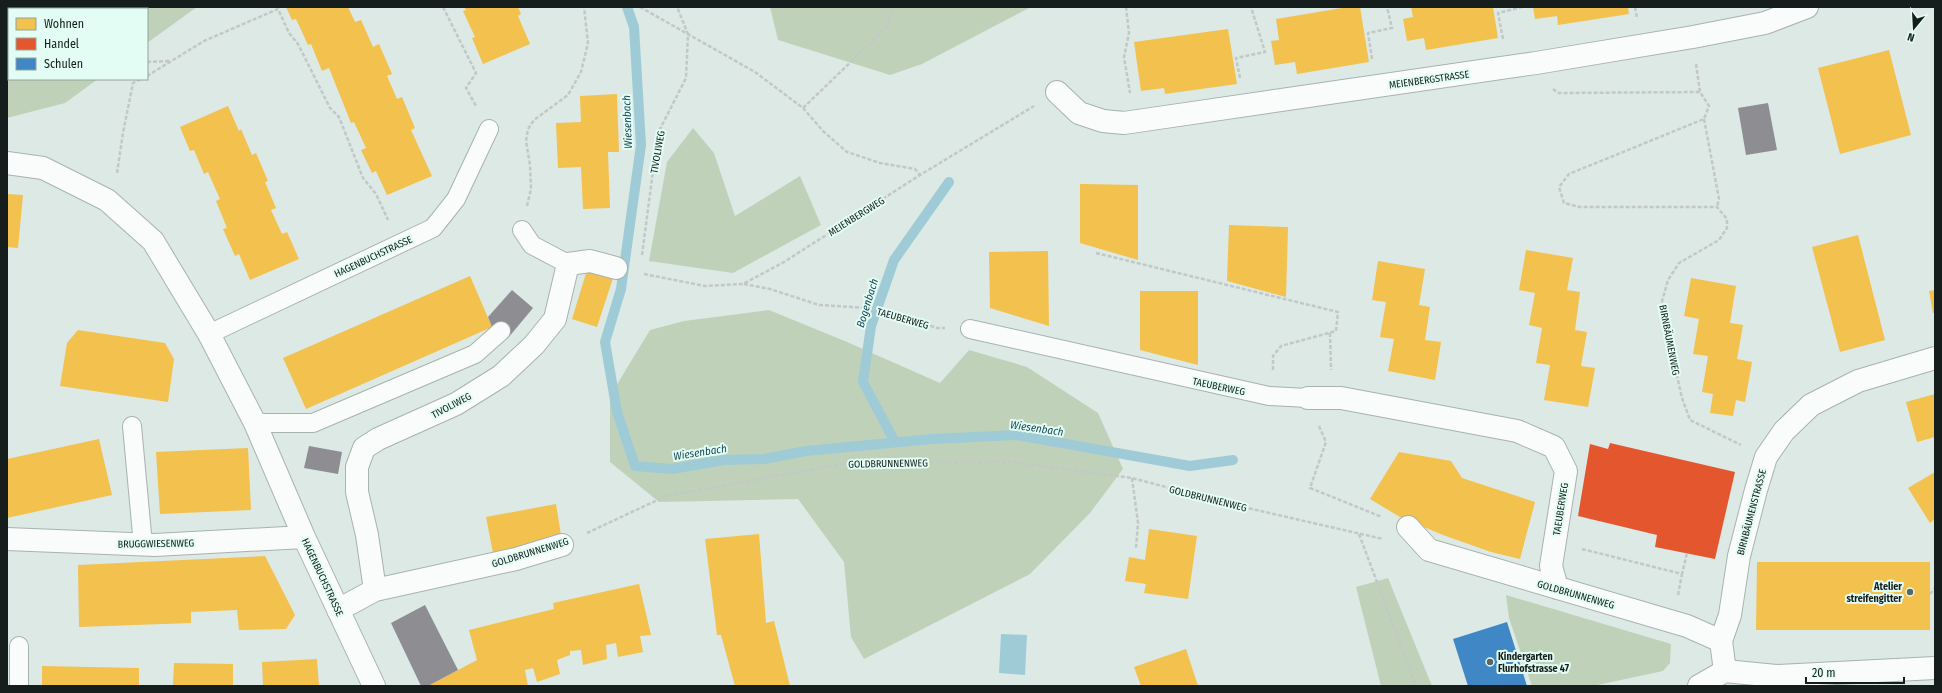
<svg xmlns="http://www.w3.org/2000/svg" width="1942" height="693" font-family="'Fira Sans Condensed',sans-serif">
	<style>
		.green { fill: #bfd2b9 }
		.water { fill: #9fcbd7 }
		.homes { fill: #f2c14e }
		.shops { fill: #e4572e }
		.schools { fill: #3f88c5 }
		.industry { fill: #8d8d92 }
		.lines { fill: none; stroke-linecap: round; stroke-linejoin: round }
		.stream { stroke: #9fcbd7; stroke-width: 10 }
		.service-casing { stroke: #a8b2af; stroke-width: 20 }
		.minor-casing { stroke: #a8b2af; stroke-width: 24 }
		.tertiary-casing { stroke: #a8b2af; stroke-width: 24 }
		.path { stroke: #c3c8c6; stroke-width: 2.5; stroke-dasharray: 4 2; stroke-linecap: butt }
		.service { stroke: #fafcfb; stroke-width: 18 }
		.minor { stroke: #fafcfb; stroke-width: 22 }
		.tertiary { stroke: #fafcfb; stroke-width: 22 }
		.poi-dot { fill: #5b6562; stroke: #e3fdf5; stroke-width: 1.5 }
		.labels { text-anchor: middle; stroke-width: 4; stroke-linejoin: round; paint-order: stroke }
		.street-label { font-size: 10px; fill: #151e1c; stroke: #e3fdf5 }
		.poi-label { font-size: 10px; font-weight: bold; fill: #151e1c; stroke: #e3fdf5; text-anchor: end }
		.water-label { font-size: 11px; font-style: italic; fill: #194a58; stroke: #e3fdf5 }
	</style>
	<rect width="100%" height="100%" fill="#dce9e5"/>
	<!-- green -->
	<path class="green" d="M7 7H197L147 43V9H9V79H98L65 103 7 118Z
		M770 7H1031L922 64 890 75 778 40Z
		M693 128 714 153 735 216 800 176 821 225 733 273 649 261 667 162Z
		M769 310 847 342 940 383 969 350 1027 367 1098 413 1123 469 1090 513 1030 574 864 659 851 637 844 562 798 499 659 502 610 462V396L650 330 684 321Z
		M1388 578 1432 686H1381L1356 587Z
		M1506 595 1671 644 1670 663 1663 671 1593 686H1532L1509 618Z"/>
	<!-- water -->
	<path class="water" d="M1001 634 1027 635 1025 675 999 673Z"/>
	<!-- homes -->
	<path class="homes" d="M286 7H348L355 22 361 20 373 47 379 44 392 74 387 76 397 99 402 97 415 128 411 130 432 176 387 195 376 171 372 173 361 150 366 148 354 122 351 123 329 68 322 71 311 44 308 45 296 19 292 20Z
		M464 7H518L521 14 518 16 530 44 483 64 472 38 475 37 463 11 466 10Z
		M1348 7H1360L1369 62 1297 74 1295 62 1275 65 1271 41 1279 40 1276 19Z
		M1411 7H1493L1498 38 1426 50 1424 38 1407 41 1403 19 1413 17Z
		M1533 7H1628L1629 14 1558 25 1557 16 1535 19Z
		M1228 29 1237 84 1165 94 1164 88 1141 91 1134 42Z
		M1889 50 1911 135 1840 154 1818 68Z
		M617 94 619 152H608L610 208 583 209 581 167 558 168 556 123 581 122 580 96Z
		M228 106 239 131 241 129 252 155 256 153 268 181 265 182 276 208 271 210 282 234 287 232 299 259 250 280 239 254 235 256 223 229 227 228 216 201 220 199 208 172 204 174 194 150 190 151 180 127Z
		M1080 184 1138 185V260L1080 243Z
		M7 194 23 195 18 248 7 247Z
		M1229 225 1288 227 1286 297 1227 281Z
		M1858 235 1885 340 1840 352 1812 247Z
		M1526 250 1573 258 1567 290 1580 292 1575 330 1587 332 1581 366 1595 368 1588 407 1544 400 1550 365 1536 363 1542 328 1529 325 1535 293 1519 290Z
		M1048 251 1049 326 990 308 989 252Z
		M1378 261 1425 269 1419 305 1430 307 1425 340 1441 342 1435 380 1388 371 1394 339 1380 337 1386 302 1372 300Z
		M587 270 613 278 597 327 572 319Z
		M470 276 492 327 306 409 283 358Z
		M1691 278 1736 286 1730 323 1743 325 1737 359 1752 362 1745 402 1736 400 1733 416 1710 413 1713 394 1702 392 1708 356 1693 354 1699 319 1684 316Z
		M1935 290V313H1933L1929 291Z
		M1140 291H1198V365L1140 350Z
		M78 330 165 343 174 359 168 402 60 386 67 343Z
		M1935 394V437L1917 442 1906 402Z
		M99 439 112 495 7 518V459Z
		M248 448 251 510 160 514 156 452Z
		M1399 452 1451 461 1462 478 1535 502 1520 559 1491 552 1443 535 1400 517 1370 499Z
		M1935 472V519L1930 523 1908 488Z
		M556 504 562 541 493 553 486 517Z
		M1149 529 1197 536 1188 599 1144 593 1146 584 1125 581 1129 557 1145 560Z
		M759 534 766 623 774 621 790 686H735L721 635H717L705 539Z
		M265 556 295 615 286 629 239 630 237 610 191 612V623L79 627 78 565Z
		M1757 562H1930V630H1756Z
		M639 584 651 635 640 636 643 652 618 657 616 643 606 645 607 659 583 665 581 650 570 651V655L557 660 560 674 537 682 533 668 525 670 528 686H428L477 660 469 630 554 609 553 603Z
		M1186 649 1198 686H1141L1134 667Z
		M317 659 319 686H263L262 662Z
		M174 663 233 664V686H173Z
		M42 666 139 668V686H42Z"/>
	<!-- shops -->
	<path class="shops" d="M1610 443 1735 472 1715 559 1655 547 1657 535 1578 516 1590 444 1608 449Z"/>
	<!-- schools -->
	<path class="schools" d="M1507 622 1527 686H1468L1453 639Z"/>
	<!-- industry -->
	<path class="industry" d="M1768 103 1777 150 1746 155 1738 108Z
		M512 290 533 308 508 338 496 328 492 327 488 317Z
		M309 446 342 452 338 474 304 468Z
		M425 605 458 670 428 686H421L391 623Z"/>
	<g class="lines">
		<!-- stream -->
		<path class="stream" d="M627 7 634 27 641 145 621 289 605 342 617 412 635 466 672 469 724 460 764 459 806 451 932 439 1016 435 1190 466 1233 460
			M895 442 863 382 871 326 894 260 949 182"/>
		<!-- service casing -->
		<g class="service-casing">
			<path id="service" d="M522 230 532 245 568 264
				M970 329 1269 396 1308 398
				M209 334 433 228 456 199 489 129
				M255 423H313L475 354 501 331
				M132 426 143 545
				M19 646V686"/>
		</g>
		<!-- minor casing -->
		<g class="minor-casing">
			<path id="minor" d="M1057 92 1079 113 1103 121 1124 123 1536 63 1693 37 1765 23 1807 7
				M7 163 43 168 107 200 153 241 209 334 255 423 304 537 374 686
				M1308 398H1341L1517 431 1554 447 1566 471 1551 566 1557 588
				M1408 527 1429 550 1687 626 1721 641
				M7 539 155 545 304 537
				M375 590 367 535 357 492V467L364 448 378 439 456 404 501 376 534 345 555 319 568 264 590 261 616 268
				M338 610 375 590 516 559 562 545
				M1725 671 1721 641 1730 615 1739 556 1756 490 1766 457 1784 431 1811 405 1858 381 1935 358"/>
		</g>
		<!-- tertiary casing -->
		<g class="tertiary-casing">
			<path id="tertiary" d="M1699 686 1725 671 1776 676 1935 668"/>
		</g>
		<!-- path -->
		<path class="path" d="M443 7 476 73 466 88 476 106
			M640 7 755 72 803 108 823 131 847 152 880 163 915 169 920 175
			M1126 7 1129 33 1124 57 1130 93
			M1635 7 1637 18
			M130 9 133 7
			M1503 39 1498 13 1522 7
			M1372 59 1368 33 1392 28 1387 7
			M147 62 170 61
			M1696 64 1700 92
			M147 76 204 41 278 9 289 33 298 44 330 108 339 117 363 178 376 194 388 220
			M1240 78 1236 58 1265 52 1251 7
			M1553 89 1558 93 1700 92 1709 106 1704 119 1569 174 1559 187 1564 203 1580 207H1717L1727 219V228L1719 240 1679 263 1668 280 1661 305 1682 398 1690 420 1741 445
			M803 108 886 28 893 7
			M1704 119 1719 199 1717 207
			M117 173 123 133 133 83 141 79
			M527 206 531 189 530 165 526 141 528 129 534 120 568 95 581 72 588 43 584 7
			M1096 253 1338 312 1336 331 1281 346 1273 356V370
			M642 255 658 133 686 78 688 34 677 7
			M644 274 705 286 743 284 784 262 920 175 1034 106
			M744 284 770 289 819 305 869 308 894 313 937 328H945
			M1330 333 1331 370
			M1319 426 1326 442 1310 488 1382 517
			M1132 478 1138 523 1136 548
			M587 533 666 496 848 463 1013 462 1132 478 1230 504 1383 539
			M1359 534 1416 686
			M1582 549 1682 574 1687 553
			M1930 594 1935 588
			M1678 595 1682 574"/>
		<!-- service -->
		<use href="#service" class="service"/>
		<!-- minor -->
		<use href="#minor" class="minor"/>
		<!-- tertiary -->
		<use href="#tertiary" class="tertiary"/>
	</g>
	<!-- markers -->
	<g class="poi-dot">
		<circle cx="1910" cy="592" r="4"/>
		<circle cx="1490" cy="662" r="4"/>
	</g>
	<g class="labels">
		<!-- street labels -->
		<g class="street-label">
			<text transform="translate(1429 79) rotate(-8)" y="4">MEIENBERGSTRASSE</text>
			<text transform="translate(657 152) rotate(-80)" y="4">TIVOLIWEG</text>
			<text transform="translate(856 216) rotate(-32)" y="4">MEIENBERGWEG</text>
			<text transform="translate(373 256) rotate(-25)" y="4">HAGENBUCHSTRASSE</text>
			<text transform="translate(903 318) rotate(16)" y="4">TAEUBERWEG</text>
			<text transform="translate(1670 340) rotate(79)" y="4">BIRNBÄUMENWEG</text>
			<text transform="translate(1219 386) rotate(12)" y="4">TAEUBERWEG</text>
			<text transform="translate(451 405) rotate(-28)" y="4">TIVOLIWEG</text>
			<text transform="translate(888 463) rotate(-1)" y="4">GOLDBRUNNENWEG</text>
			<text transform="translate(1208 498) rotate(14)" y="4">GOLDBRUNNENWEG</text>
			<text transform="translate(1560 509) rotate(-81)" y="4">TAEUBERWEG</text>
			<text transform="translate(1751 512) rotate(-75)" y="4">BIRNBÄUMENSTRASSE</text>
			<text transform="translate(156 543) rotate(-1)" y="4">BRUGGWIESENWEG</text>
			<text transform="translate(530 552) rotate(-17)" y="4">GOLDBRUNNENWEG</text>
			<text transform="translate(323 577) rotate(65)" y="4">HAGENBUCHSTRASSE</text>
			<text transform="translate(1576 594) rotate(16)" y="4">GOLDBRUNNENWEG</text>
		</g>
		<!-- poi labels -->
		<g class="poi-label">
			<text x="1902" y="590">Atelier<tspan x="1902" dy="12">streifengitter</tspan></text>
			<text x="1498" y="660" text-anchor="start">Kindergarten<tspan x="1498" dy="12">Flurhofstrasse 47</tspan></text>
		</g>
		<!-- water labels -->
		<g class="water-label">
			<text transform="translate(627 122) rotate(-92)" y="4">Wiesenbach</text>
			<text transform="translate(867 303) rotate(-73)" y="4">Bogenbach</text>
			<text transform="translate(1037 428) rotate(8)" y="4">Wiesenbach</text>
			<text transform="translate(700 452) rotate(-9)" y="4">Wiesenbach</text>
		</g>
	</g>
	<!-- border -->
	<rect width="1942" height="693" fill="none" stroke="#151e1c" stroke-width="16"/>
	<!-- legend -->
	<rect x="8" y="8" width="140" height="72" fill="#e3fdf5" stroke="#91a49e"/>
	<rect x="16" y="18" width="20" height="12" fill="#f2c14e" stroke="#91a49e"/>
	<text x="44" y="28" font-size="12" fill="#151e1c">Wohnen</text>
	<rect x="16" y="38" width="20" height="12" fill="#e4572e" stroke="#91a49e"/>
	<text x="44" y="48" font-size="12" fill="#151e1c">Handel</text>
	<rect x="16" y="58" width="20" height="12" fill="#3f88c5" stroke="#91a49e"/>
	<text x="44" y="68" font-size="12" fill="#151e1c">Schulen</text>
	<!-- north arrow -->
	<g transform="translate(1914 28) rotate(198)" stroke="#e3fdf5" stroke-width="3" paint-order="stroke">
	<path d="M0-3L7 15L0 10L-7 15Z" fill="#151e1c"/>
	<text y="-6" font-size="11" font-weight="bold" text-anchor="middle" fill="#151e1c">N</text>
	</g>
	<!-- scale -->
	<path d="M1806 677v6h98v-6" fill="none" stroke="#151e1c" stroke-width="2"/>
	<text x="1812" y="677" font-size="12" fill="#151e1c" stroke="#e3fdf5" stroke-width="3" paint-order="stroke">20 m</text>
</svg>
